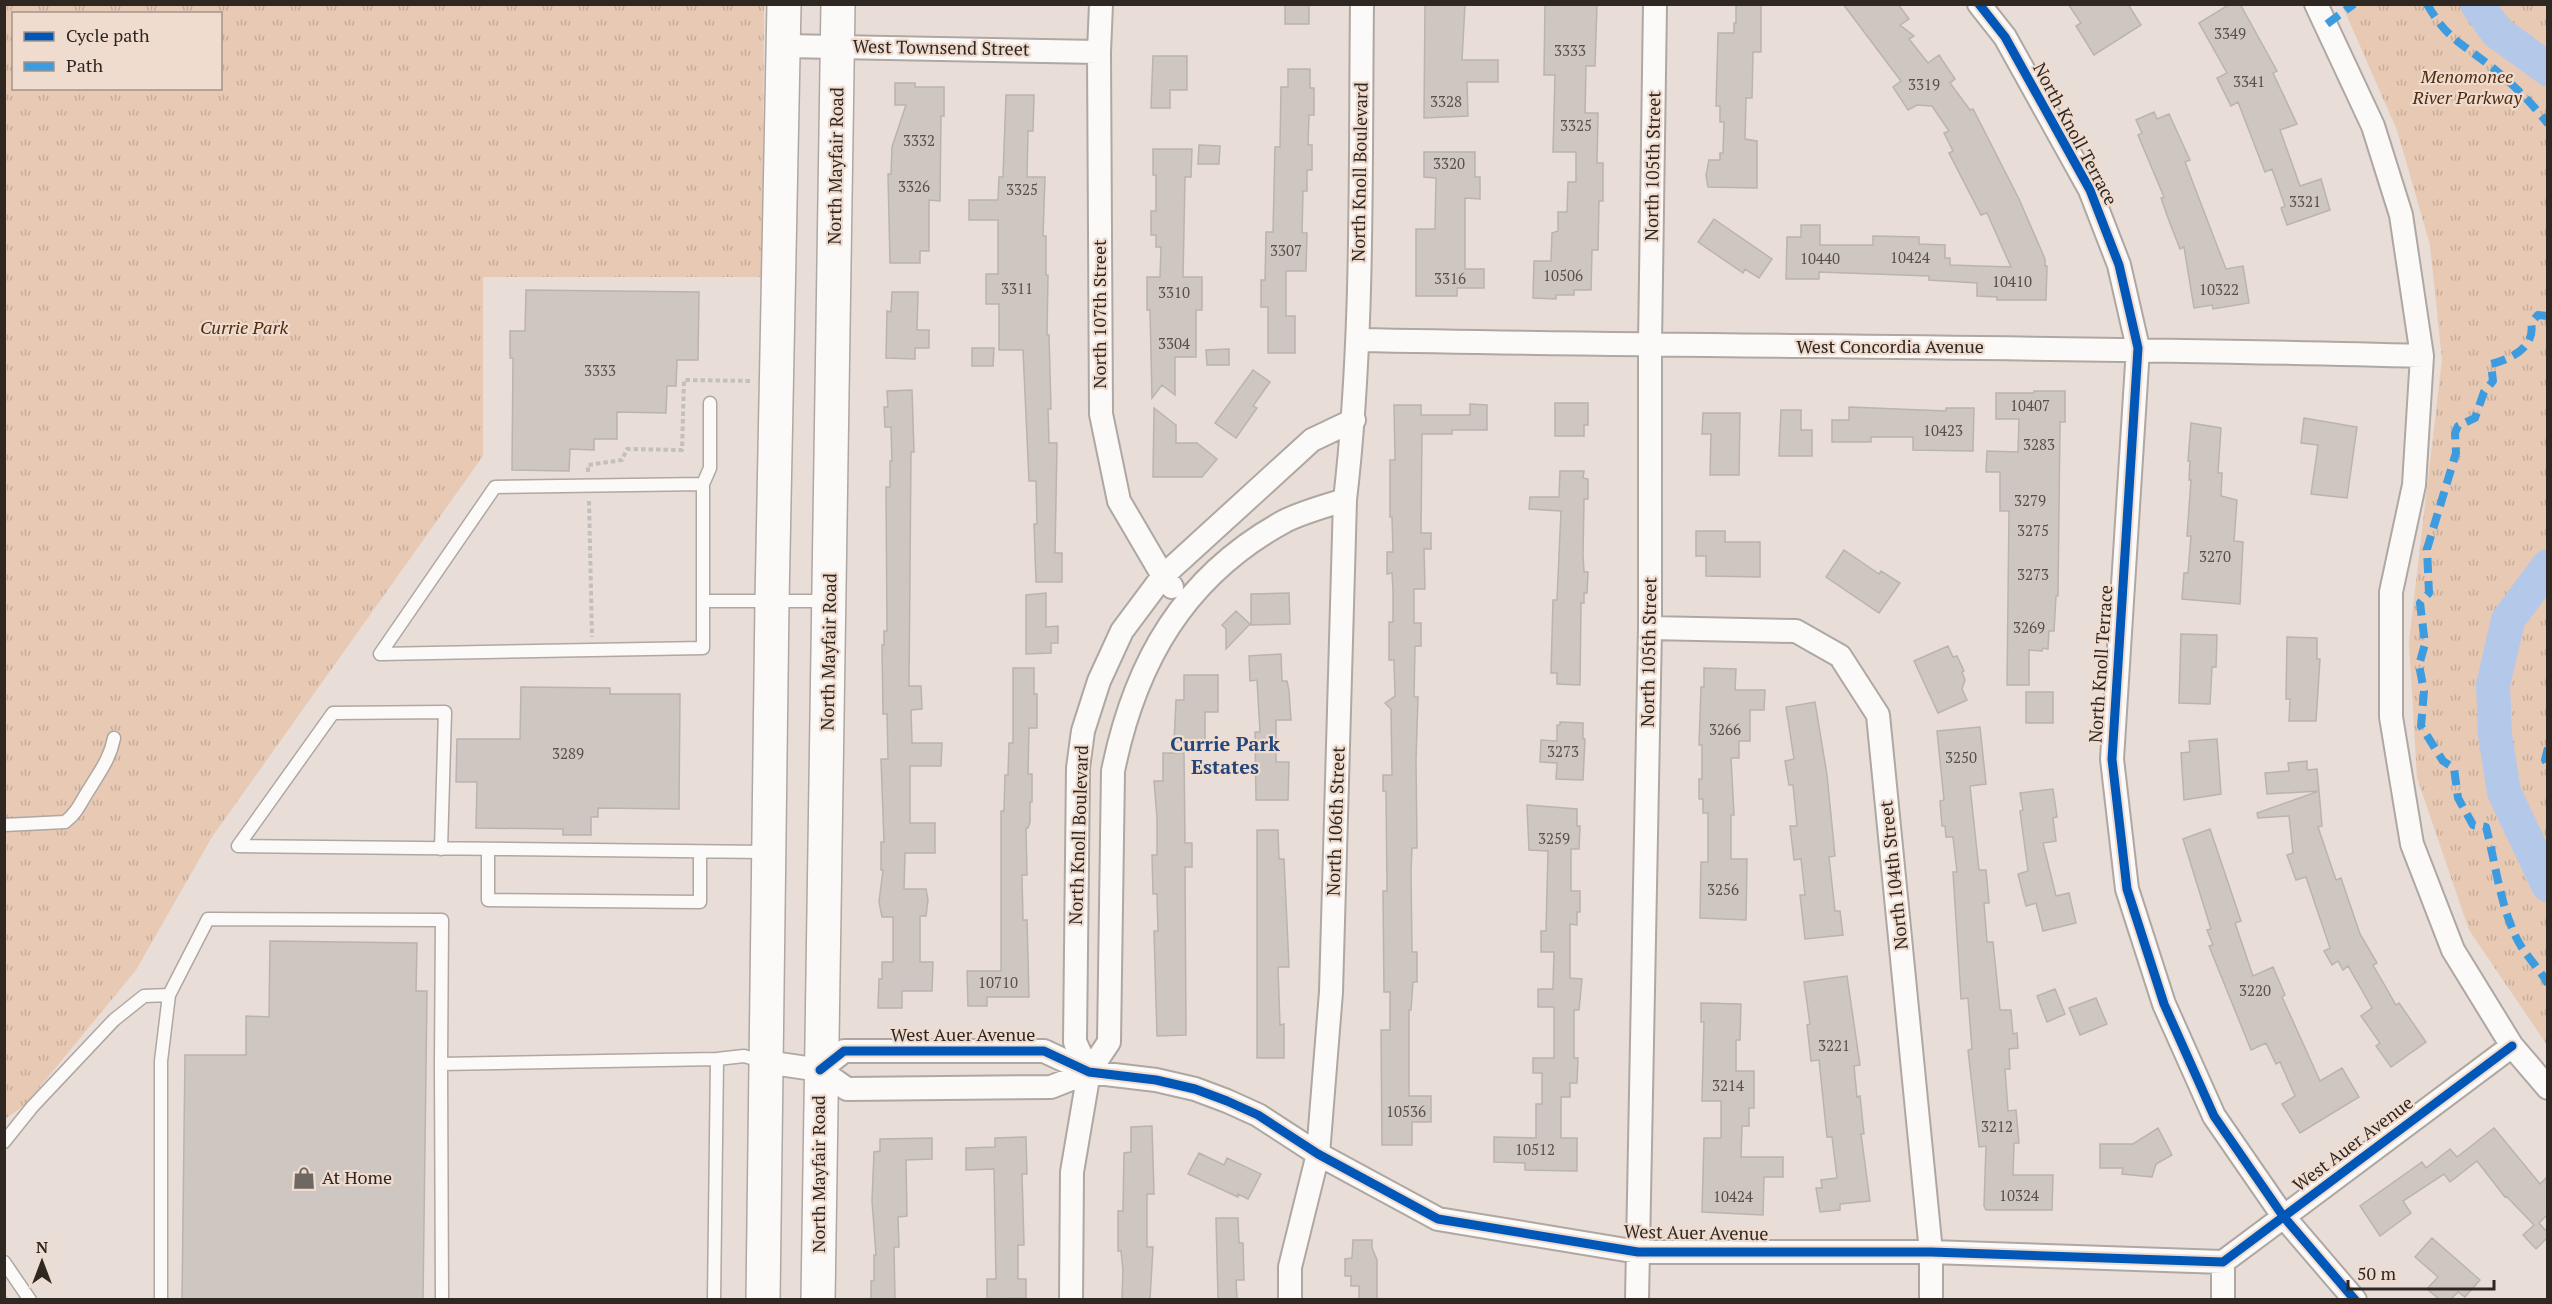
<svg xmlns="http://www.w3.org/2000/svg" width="2552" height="1304" font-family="'PT Serif',serif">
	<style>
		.park { fill: url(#park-tufts); fill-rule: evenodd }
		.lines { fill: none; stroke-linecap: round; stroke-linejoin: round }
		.river { stroke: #b4c9ea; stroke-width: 34 }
		.building { fill: #cec6c1; stroke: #bbb3ae; stroke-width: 1.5 }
		.service-casing { stroke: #afa7a2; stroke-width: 15 }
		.minor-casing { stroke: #afa7a2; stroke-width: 26 }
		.primary-casing { stroke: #afa7a2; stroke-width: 36 }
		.path { stroke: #c3bfbc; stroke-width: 4; stroke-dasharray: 4.5 3; stroke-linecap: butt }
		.service { stroke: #fcfaf9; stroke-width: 12 }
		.minor { stroke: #fcfaf9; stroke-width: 22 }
		.primary { stroke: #fcfaf9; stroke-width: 33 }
		.rail { stroke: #c9c6c4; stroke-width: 4.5; stroke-dasharray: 10 10; stroke-linecap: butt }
		.quiet { stroke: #3d9ce0; stroke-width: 8; stroke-dasharray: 15 8; stroke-linecap: butt }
		.cycleway-casing { stroke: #f0dccf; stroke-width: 13 }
		.cycleway { stroke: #0057b8; stroke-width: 9 }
		.labels { text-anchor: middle; stroke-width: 4.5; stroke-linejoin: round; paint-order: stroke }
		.number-label { font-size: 15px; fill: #57504a }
		.street-label { font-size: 18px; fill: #2e2722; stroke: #f0dccf }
		.park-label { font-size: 18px; font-style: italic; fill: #4f2c0f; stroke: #f0dccf }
		.poi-label { font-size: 18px; fill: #2e2722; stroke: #f0dccf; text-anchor: start }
		.neighbourhood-label { font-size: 20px; font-weight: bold; fill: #22477c; stroke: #f0dccf }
	</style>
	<defs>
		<pattern id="park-tufts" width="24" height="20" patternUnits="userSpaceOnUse" patternTransform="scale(1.5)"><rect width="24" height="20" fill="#e7c9b4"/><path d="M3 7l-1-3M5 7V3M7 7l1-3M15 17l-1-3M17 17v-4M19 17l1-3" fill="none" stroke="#c6ad9a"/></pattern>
	</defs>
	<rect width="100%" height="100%" fill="#e8ddd7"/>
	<!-- park -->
	<path class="park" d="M5 5H764L762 277H483V456L212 837 136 970 25 1105 5 1119ZM14 14H220V88H14Z
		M2342 5H2547V1045L2469 930 2417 778 2409 642 2442 359 2430 245 2397 130Z"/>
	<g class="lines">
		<!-- river -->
		<path class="river" d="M2477 4 2497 32 2548 69
			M2548 566 2508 620 2493 685 2495 735 2504 792 2548 885"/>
	</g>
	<!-- building -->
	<path class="building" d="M1285 4H1309V24H1285Z
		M1425 4H1465L1462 60H1498V82H1467L1468 116 1424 118Z
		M1545 4H1597L1595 66H1586L1585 113H1598L1597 163H1603V201H1599L1598 250H1592L1591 290H1574V295H1556V299L1533 298 1534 261H1551L1552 233 1558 231V212H1567L1568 182H1576V152H1553L1555 75H1544Z
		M1736 4H1761V52H1753L1752 98H1746L1745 139 1757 141V188L1708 187 1706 175 1709 160H1720V153H1723L1724 122H1720V106H1716L1718 33H1734V23H1736Z
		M1843 4H1898L1909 19 1900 25 1914 36 1909 39 1928 63 1939 55 1955 79 1950 83 1970 110 1973 109 2019 199 2045 259V266H2047L2046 300H1997V297L1977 296V283L1929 280V276L1819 272V279H1786L1787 237H1801V225H1820V245H1873V236L1919 237V244L1945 245V258H1950V265L2011 267 1987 213 1981 215 1949 153 1953 151 1944 133 1949 131 1932 106 1917 105 1908 110 1893 87 1901 81Z
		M2068 4H2128L2141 25 2094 55 2076 26 2081 23Z
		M2230 4H2240L2271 60 2277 71 2273 73 2297 124 2280 130 2300 186 2321 179 2330 210 2287 225 2281 208 2285 206 2272 169 2265 172 2238 102 2231 106 2217 78 2227 73 2199 23Z
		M1153 56H1187V90H1170V108H1151Z
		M1288 69H1310V88H1314V115H1309L1308 145H1312V170H1307V191H1303L1302 233H1307L1306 271H1286V316H1295V353H1268V307H1261V280H1265L1266 232H1273L1275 147H1280L1281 87H1288Z
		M895 83H915V87H944V116H941L940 201 929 200V251H920V263H890L888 174H891L892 147 906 105H895Z
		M1006 95H1034L1033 131H1028L1027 177H1045L1043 236H1046V275H1048L1047 335H1049L1051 409H1048L1049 443H1057L1055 553H1062V582H1036L1034 524H1037L1036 481H1029L1023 350H999V304H986V274H998V220H969V200H998L999 177H1003Z
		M2154 112 2157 119 2169 114 2190 160 2185 162 2226 269 2243 266 2249 303 2213 309 2212 305 2194 308 2184 247 2180 249 2168 218 2161 198 2164 197 2138 135 2142 133 2136 120Z
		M1199 145 1220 146 1219 164H1198Z
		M1153 149H1192L1191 177H1185L1183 277H1202V310H1196V357H1175V395L1162 385 1152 398 1150 310H1147V277H1160L1161 247H1156V235H1151V211H1156V175H1153Z
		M1424 152H1475V177H1480V199L1465 198V269H1484V288H1457V296H1416V229H1435L1436 178 1424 177Z
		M1714 219 1772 259 1759 278 1745 269 1743 273 1698 242Z
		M526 290 699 292 698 360H677L676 386H667L666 413 617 412V439H594V450L570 449 569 471 512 470 513 358H510V331H525Z
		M892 292H918L917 330H929V348H915V359L886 358 887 311 891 312Z
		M972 348H994L993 366H972Z
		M1229 349V365H1207L1206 350Z
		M1253 370 1270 382 1253 406 1257 408 1236 438 1215 423Z
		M912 390 914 452H911L909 686H921L922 709 911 710 912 743H942L941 766H910V823H935V853H905L904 889H926L928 900 926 916H920V962H933L932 991H902V1008H878L879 979H882V962H893V917H882L879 902 883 870H881V842H884L881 759H888L887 714H883L882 645H884V631H887L886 487H890V461H892L891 427H885L884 407H888L887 391Z
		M2034 391H2065V422H2060L2058 596H2056L2054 631H2049L2048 649 2043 648 2042 651 2029 650V685H2007L2009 511H2000V472H1986L1987 451 2018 452 2019 419H1996V393H2034Z
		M1555 403H1588V425H1584V436H1555Z
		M1470 404 1487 405V430H1452V434H1422L1421 533H1431V549H1424L1425 589H1414V623H1421V646H1415L1414 697H1418L1416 760 1417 848H1412L1411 872 1412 952H1417V982H1413L1411 1010H1409V1096H1431V1122H1412V1145H1382L1381 1030H1390V992H1384L1383 891H1387L1386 791H1383V775H1392L1391 709 1385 703 1395 696 1394 660H1389V622H1393V590L1392 573 1387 574V552H1393L1392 517H1390V460H1395L1394 405H1421V415H1470Z
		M1849 407 1946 411V408H1974L1973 451 1913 450V437H1871V442H1832V420H1849Z
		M1154 408 1176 425V443H1197L1217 459 1202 477H1153Z
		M1781 410H1801V430H1812V456H1779Z
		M1703 413H1740L1739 475H1710L1711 434H1702Z
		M2304 418 2357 427 2347 498 2311 494 2318 445 2301 443Z
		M2191 423 2221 428 2218 473H2222L2221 496 2237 500 2234 541 2243 542 2240 604 2182 599 2184 573H2188L2191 536H2187L2191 480H2189L2190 461H2188Z
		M1560 471H1584L1583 478 1588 479V499H1584L1583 555 1584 572H1588L1587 593H1584V603H1581L1580 685 1557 684V673H1551L1553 600H1557L1561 511 1529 509 1530 497H1559Z
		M1696 531H1725V542H1760V577L1706 576V556H1696Z
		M1844 550 1879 574 1881 571 1900 583 1879 613 1826 577Z
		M1046 593V627L1058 626V643H1051V653L1026 654V595Z
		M1289 593 1290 624 1251 625V594Z
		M1236 611 1250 624 1226 649V629L1222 625Z
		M2181 634 2217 635 2216 667H2212L2210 704 2179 703Z
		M2287 637 2317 638V659H2320L2316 721H2289L2290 699H2286Z
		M1948 646 1953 657 1957 656 1964 671 1962 672 1965 680 1962 689 1967 700 1938 713 1914 661Z
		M1281 654 1282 681H1287L1289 691 1291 720H1276V762H1289L1288 800H1256L1255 732H1260L1257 680 1250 681 1249 656Z
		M1013 668H1034V694H1037V728H1029L1028 774H1032V802H1030V822L1028 828H1026L1027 875H1022L1023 920H1027L1029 997H987V1006H968L967 971H1001V811H1004L1005 775H1008L1009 743H1013Z
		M1704 668 1736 669 1735 690H1765L1764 710H1750V741H1739V758H1731L1734 815H1731V859H1747L1746 920 1700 918 1701 862H1708V813H1703V799H1699V779H1702V745H1699L1701 687H1704Z
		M1184 675H1218V712H1205V742H1174L1176 700H1184Z
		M521 687 610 688V694H680L679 809 598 808V817H591V835H563V829L476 828 477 782H456L457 739H520Z
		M2026 692H2053V723H2026Z
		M1815 702 1827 775 1835 856 1829 857 1835 911H1840L1843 935 1805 939 1800 895H1805L1801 859 1794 860 1790 826H1797L1793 785H1789L1785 761 1794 759 1786 707Z
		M1560 722 1583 723V739H1585L1583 780 1556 779 1557 763 1540 762 1541 740 1557 741V725H1560Z
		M1980 727 1986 784 1970 786 1979 870H1986L1989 903H1984L1987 942H1993L2000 1010H2011L2013 1034 2017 1033 2018 1048 2009 1049 2010 1069H2005L2008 1111 2016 1110 2019 1143H2014L2013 1175H2053L2052 1210H1986L1984 1206 1986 1146 1979 1147 1968 1050 1972 1049 1968 998 1961 999 1953 872H1957L1953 837H1946L1945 826H1942L1940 801 1944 800 1937 731Z
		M2217 739 2221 794 2184 800 2181 753 2190 752 2189 741Z
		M1163 753H1184L1185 843H1192V867H1185L1186 1035 1157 1036 1154 931H1158L1157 894H1153L1152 855H1157V818L1154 781H1163Z
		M2307 761V770L2317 769 2319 791 2267 794 2265 773 2289 771 2288 763Z
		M2053 789 2057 817 2053 818 2056 841 2043 843 2056 896 2069 893 2076 923 2043 931 2036 903 2026 906 2018 874 2028 871 2020 811 2023 810 2020 793Z
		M2319 791 2322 826 2318 827 2336 880 2341 878 2360 934 2377 963 2373 965 2396 1005 2399 1003 2426 1042 2391 1067 2376 1046 2380 1043 2361 1016 2372 1008 2348 966 2343 970 2338 961 2332 965 2324 951 2330 948 2306 877 2296 880 2287 855 2293 853 2289 816 2258 818 2257 813Z
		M1527 805 1577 809V826H1580L1579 849H1571V891H1580V912H1577V925L1570 924V978L1582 979 1579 1010H1574V1058H1578L1577 1083H1570V1097H1561V1138H1577V1171L1525 1170V1163L1494 1162V1137L1536 1138V1104H1542V1073H1533V1058H1554V1007H1538V989H1553L1554 952H1541V931H1546L1548 851 1529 850Z
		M2210 829 2241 921 2235 923 2253 976 2273 967 2285 995 2282 997 2320 1081 2342 1068 2359 1097 2300 1133 2282 1104 2295 1096 2280 1062 2276 1064 2266 1043 2251 1050 2209 946 2213 945 2207 930 2211 929 2183 839Z
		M1257 830H1278L1279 859H1284L1289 967H1278L1280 1025 1284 1024V1058H1257Z
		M270 941 417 943 416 991H427L423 1299H182L185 1055H246V1016L269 1017Z
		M1847 976 1860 1065 1854 1066 1857 1097 1860 1096 1864 1134H1861L1870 1201 1840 1204V1210L1820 1212 1816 1188H1822L1821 1180 1837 1178 1832 1137H1827L1819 1060 1811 1061 1807 1025 1810 1024 1804 982Z
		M2055 989 2065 1014 2047 1022 2037 996Z
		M2096 998 2107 1024 2080 1035 2069 1008Z
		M1701 1003 1741 1004 1740 1040H1736V1071H1754V1108H1749V1126H1742L1741 1157H1783V1177H1764L1763 1215 1702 1212 1704 1138H1721V1101H1702L1704 1022H1701Z
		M1152 1126 1154 1194H1147V1247H1153L1150 1299H1122L1123 1270 1121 1251H1118V1211H1123L1124 1153 1131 1152V1127Z
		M2158 1128 2172 1155 2156 1164 2152 1177 2122 1174 2123 1168H2100V1144H2133Z
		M2494 1128 2540 1184 2547 1177V1215L2539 1223 2547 1232V1238L2536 1249 2523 1235 2534 1225 2506 1196 2505 1197 2477 1161 2450 1182 2444 1174 2403 1201 2411 1213 2380 1236 2360 1206 2422 1162 2426 1168 2450 1149 2457 1157Z
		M1026 1137 1027 1174H1022L1024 1245H1018V1279H1026V1298L987 1299V1279H996L994 1169 966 1170V1148L995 1147V1138Z
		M932 1138V1159L906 1160 907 1216 898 1217 899 1247H894L895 1299H871V1281H874V1255H876L872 1201 874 1152 880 1151V1139Z
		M1199 1153 1224 1165 1227 1158 1261 1174 1248 1199 1238 1194V1197L1188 1174Z
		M1216 1218H1238L1239 1243H1243L1244 1280H1236L1237 1299H1218Z
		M2432 1238 2480 1280 2465 1297 2458 1292 2451 1299H2439L2427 1289 2438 1277 2415 1257Z
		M1353 1240H1372V1248L1377 1260V1299H1359V1286H1351V1276H1345V1259L1352 1258Z"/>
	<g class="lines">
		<!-- service casing -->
		<g class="service-casing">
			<path id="service" d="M703 484 710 468V403
				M703 601V484L495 487 380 654 703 648V601H829
				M4 825 65 822C78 812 81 801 90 788 100 771 110 759 114 738
				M441 849 445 712 333 713 238 846 768 852
				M488 850V900L700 902V852
				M441 1064 442 1300
				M4 1142 32 1107 114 1020 144 996 169 995
				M4 1262 30 1300
				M161 1300V1061L169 995 208 919 442 920 441 1064 717 1059 744 1056 765 1062
				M714 1300 717 1059"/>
		</g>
		<!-- minor casing -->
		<g class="minor-casing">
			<path id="minor" d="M1101 4 1099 52 1101 414 1119 501 1163 576 1172 587
				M1979 4 2005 37 2090 190 2119 265 2138 348 2112 759 2127 889 2164 1004 2214 1116 2283 1216 2355 1300
				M2316 4 2373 126 2401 215 2422 356 2414 485 2391 592V717L2412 844 2453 950 2512 1046 2548 1088
				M784 46 1099 52
				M1358 340C1713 347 2067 346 2422 356
				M1650 628 1796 631 1840 656 1878 715 1931 1252V1300
				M766 1062 820 1070 847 1089 1051 1087 1089 1072
				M820 1070 844 1051H1044L1089 1072 1156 1080 1195 1089 1227 1101 1258 1115 1318 1154 1438 1219 1638 1252H1931L2223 1262 2512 1046
				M1089 1072 1075 1042 1078 768 1083 731 1099 681 1122 631 1163 576 1312 440 1354 420
				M1071 1300 1072 1172 1089 1072 1109 1042 1113 771C1135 662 1184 576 1285 521 1303 512 1325 506 1345 500
				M1290 1300V1267L1318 1154 1331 992 1345 500C1364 336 1360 170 1362 4
				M1637 1300 1650 628V345L1655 4
				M2223 1300V1262"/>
		</g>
		<!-- primary casing -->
		<g class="primary-casing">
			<path id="primary" d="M763 1300 772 601 784 4
				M818 1300 838 4"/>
		</g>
		<!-- path -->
		<path class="path" d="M588 472V465L622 460 627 449 682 450 684 380 752 381
			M589 501 592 637"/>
		<!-- service -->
		<use href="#service" class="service"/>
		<!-- minor -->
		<use href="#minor" class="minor"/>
		<!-- primary -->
		<use href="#primary" class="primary"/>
		<!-- rail -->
		<path class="rail" d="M4 1296 7 1300"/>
		<!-- quiet -->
		<path class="quiet" d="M2427 4C2447 39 2460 42 2489 65 2510 81 2532 103 2548 124
			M2327 24 2354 4
			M2548 316 2538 315 2531 323C2536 347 2511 359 2491 364L2493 381 2484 392 2475 418 2458 426 2455 433 2456 453 2427 549 2429 593 2420 603 2425 644 2419 665 2424 691 2421 726 2443 761 2454 768 2458 798 2473 825 2486 827C2496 865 2500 906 2518 941 2526 956 2539 968 2548 984
			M2548 748 2545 760 2548 765"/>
		<!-- cycleway casing -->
		<g class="cycleway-casing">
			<path id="cycleway" d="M1979 4 2005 37 2090 190 2119 265 2138 348 2112 759 2127 889 2164 1004 2214 1116 2283 1216 2355 1300
				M820 1070 844 1051H1044L1089 1072 1156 1080 1195 1089 1227 1101 1258 1115 1318 1154 1438 1219 1638 1252H1931L2223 1262 2512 1046"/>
		</g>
		<!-- cycleway -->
		<use href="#cycleway" class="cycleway"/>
	</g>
	<!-- icons -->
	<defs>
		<g id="shop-bare" transform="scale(1.8)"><path d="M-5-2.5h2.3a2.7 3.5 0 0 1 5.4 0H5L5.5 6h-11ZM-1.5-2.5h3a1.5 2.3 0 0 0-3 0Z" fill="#6f6761" stroke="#f0dccf" stroke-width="2.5" paint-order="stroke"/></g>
	</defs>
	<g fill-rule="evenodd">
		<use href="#shop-bare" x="304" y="1178"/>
	</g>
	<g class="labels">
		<!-- number labels -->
		<g class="number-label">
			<text x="2230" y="39">3349</text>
			<text x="1570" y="56">3333</text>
			<text x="2249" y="87">3341</text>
			<text x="1924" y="90">3319</text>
			<text x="1446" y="107">3328</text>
			<text x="1576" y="131">3325</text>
			<text x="919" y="146">3332</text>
			<text x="1449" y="169">3320</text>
			<text x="914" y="192">3326</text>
			<text x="1022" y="195">3325</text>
			<text x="2305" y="207">3321</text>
			<text x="1286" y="256">3307</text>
			<text x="1910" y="263">10424</text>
			<text x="1820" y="264">10440</text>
			<text x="1563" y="281">10506</text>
			<text x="1450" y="284">3316</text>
			<text x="2012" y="287">10410</text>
			<text x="1017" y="294">3311</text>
			<text x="2219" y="295">10322</text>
			<text x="1174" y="298">3310</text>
			<text x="1174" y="349">3304</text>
			<text x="600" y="376">3333</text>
			<text x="2030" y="411">10407</text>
			<text x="1943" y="436">10423</text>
			<text x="2039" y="450">3283</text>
			<text x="2030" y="506">3279</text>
			<text x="2033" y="536">3275</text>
			<text x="2215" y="562">3270</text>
			<text x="2033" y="580">3273</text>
			<text x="2029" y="633">3269</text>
			<text x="1725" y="735">3266</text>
			<text x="1563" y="757">3273</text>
			<text x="568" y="759">3289</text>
			<text x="1961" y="763">3250</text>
			<text x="1554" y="844">3259</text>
			<text x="1723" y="895">3256</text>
			<text x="998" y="988">10710</text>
			<text x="2255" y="996">3220</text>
			<text x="1834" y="1051">3221</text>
			<text x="1728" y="1091">3214</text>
			<text x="1406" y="1117">10536</text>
			<text x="1997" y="1132">3212</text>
			<text x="1535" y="1155">10512</text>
			<text x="2019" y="1201">10324</text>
			<text x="1733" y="1202">10424</text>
		</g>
		<!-- street labels -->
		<g class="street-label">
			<text transform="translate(941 48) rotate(1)" y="6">West Townsend Street</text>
			<text transform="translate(2075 134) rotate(62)" y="6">North Knoll Terrace</text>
			<text transform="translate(836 166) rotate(-89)" y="6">North Mayfair Road</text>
			<text transform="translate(1653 166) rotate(-89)" y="6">North 105th Street</text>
			<text transform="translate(1360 172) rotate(-89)" y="6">North Knoll Boulevard</text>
			<text transform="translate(1100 314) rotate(-90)" y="6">North 107th Street</text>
			<text x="1890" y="353">West Concordia Avenue</text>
			<text transform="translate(829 652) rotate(-89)" y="6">North Mayfair Road</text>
			<text transform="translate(1649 652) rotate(-89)" y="6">North 105th Street</text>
			<text transform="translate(2101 664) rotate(-86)" y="6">North Knoll Terrace</text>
			<text transform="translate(1336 821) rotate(-88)" y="6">North 106th Street</text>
			<text transform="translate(1079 835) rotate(-88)" y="6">North Knoll Boulevard</text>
			<text transform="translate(1894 875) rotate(-96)" y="6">North 104th Street</text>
			<text x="963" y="1041">West Auer Avenue</text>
			<text transform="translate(2353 1144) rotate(-37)" y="6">West Auer Avenue</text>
			<text transform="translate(819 1174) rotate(-90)" y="6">North Mayfair Road</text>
			<text transform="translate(1696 1233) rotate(1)" y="6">West Auer Avenue</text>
		</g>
		<!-- park labels -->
		<g class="park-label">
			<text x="2467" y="83">Menomonee<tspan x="2467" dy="21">River Parkway</tspan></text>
			<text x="244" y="334">Currie Park</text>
		</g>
		<!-- poi labels -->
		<g class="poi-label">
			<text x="322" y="1184">At Home</text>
		</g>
		<!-- neighbourhood labels -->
		<g class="neighbourhood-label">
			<text x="1225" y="751">Currie Park<tspan x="1225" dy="23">Estates</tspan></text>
		</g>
	</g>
	<!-- border -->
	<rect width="2552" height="1304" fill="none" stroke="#2e2722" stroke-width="12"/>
	<!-- legend -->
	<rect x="12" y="12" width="210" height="78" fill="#f0dccf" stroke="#a2948a" stroke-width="1.5"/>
	<rect x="24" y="32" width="30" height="9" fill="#0057b8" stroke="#a2948a" stroke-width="1.5"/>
	<text x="66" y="42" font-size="18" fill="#2e2722">Cycle path</text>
	<rect x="24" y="62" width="30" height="9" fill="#3d9ce0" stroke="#a2948a" stroke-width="1.5"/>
	<text x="66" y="72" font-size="18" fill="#2e2722">Path</text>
	<!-- north arrow -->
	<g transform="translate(42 1262)" stroke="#f0dccf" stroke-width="4.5" paint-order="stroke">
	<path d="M0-4.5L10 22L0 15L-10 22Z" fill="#2e2722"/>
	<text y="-9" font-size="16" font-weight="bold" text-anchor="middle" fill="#2e2722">N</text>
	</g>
	<!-- scale -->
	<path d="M2348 1280v9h146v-9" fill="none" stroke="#2e2722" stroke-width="3"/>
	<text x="2357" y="1280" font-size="18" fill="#2e2722" stroke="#f0dccf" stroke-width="4.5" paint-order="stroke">50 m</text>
</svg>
